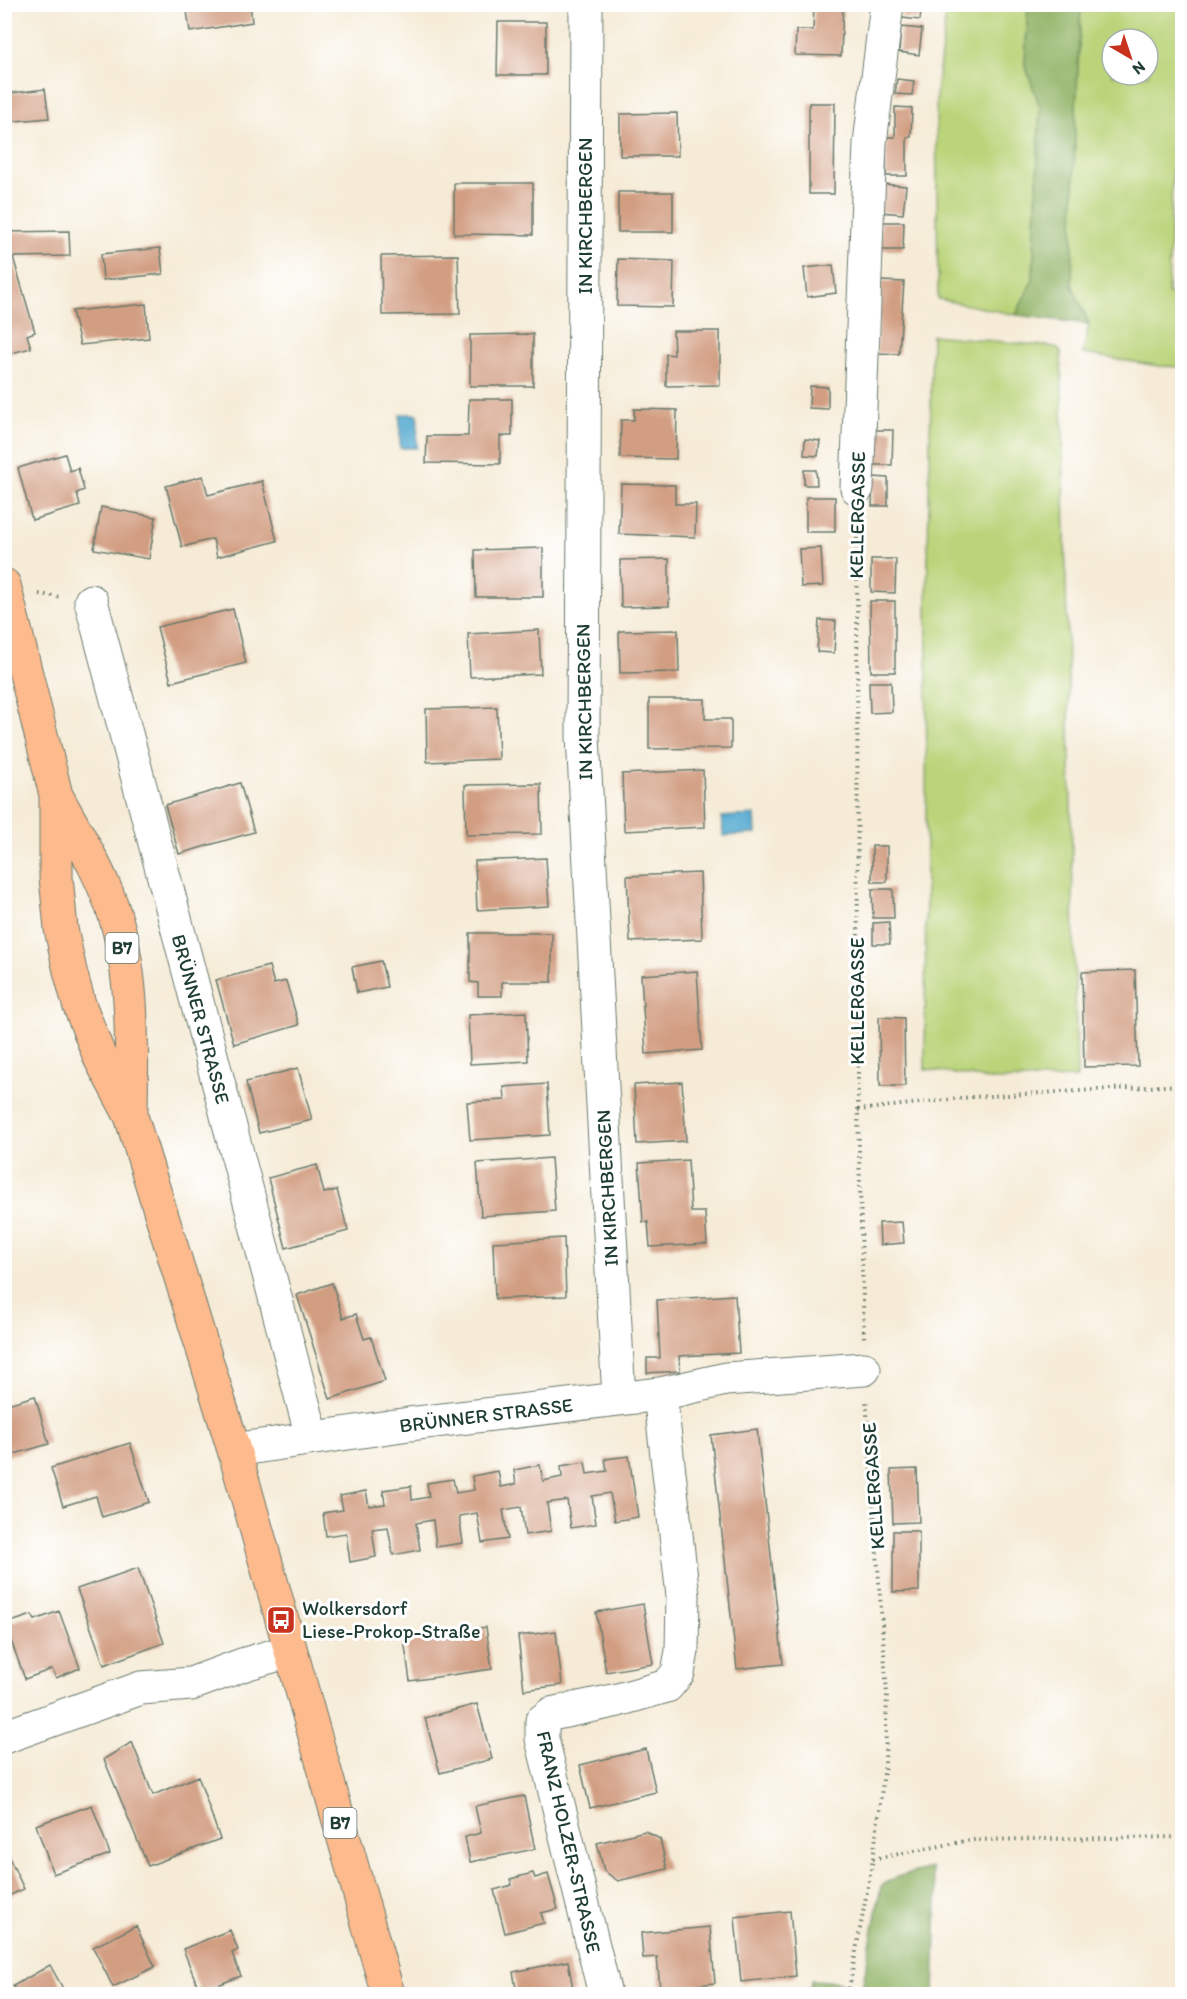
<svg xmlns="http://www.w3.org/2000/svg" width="1187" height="1999" font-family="Itim,sans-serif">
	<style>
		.green { fill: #bbd47a; stroke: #6d8857; stroke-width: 1.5; fill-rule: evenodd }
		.forest { fill: #94b66a; stroke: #5a7a4f; stroke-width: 1.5 }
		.water { fill: #54aad0; stroke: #3a7482; stroke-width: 1.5 }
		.building { fill: #d29e82 }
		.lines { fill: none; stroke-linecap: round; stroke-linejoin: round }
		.minor-casing { stroke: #6a7a6d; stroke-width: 35 }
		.major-casing { stroke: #6a7a6d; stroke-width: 35 }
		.path { stroke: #6a7a6d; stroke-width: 4; stroke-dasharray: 1.5 4.5; stroke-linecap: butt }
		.minor { stroke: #fff; stroke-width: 33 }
		.major { stroke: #fcba8d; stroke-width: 33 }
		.labels { text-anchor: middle; stroke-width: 6; stroke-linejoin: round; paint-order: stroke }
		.shield { fill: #fff; stroke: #627771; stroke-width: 1.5 }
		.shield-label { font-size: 18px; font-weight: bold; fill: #1f3d34 }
		.street-label { font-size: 20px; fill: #1f3d34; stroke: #fff }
		.poi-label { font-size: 20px; fill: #1f3d34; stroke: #fff; text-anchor: start }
	</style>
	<rect width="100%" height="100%" fill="#fff"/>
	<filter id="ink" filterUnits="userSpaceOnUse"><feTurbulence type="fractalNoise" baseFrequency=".0167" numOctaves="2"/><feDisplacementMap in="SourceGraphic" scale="12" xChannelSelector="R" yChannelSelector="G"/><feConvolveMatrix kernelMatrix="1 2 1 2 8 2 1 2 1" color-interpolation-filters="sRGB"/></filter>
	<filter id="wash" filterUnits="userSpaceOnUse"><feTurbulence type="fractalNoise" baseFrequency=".008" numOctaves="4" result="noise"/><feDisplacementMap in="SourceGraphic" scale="24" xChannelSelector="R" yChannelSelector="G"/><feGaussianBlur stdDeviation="1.35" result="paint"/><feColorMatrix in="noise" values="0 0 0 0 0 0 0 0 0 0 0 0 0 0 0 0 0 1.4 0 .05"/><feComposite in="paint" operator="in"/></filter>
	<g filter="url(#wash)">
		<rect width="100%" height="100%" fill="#f5ebd6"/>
		<!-- green -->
		<path class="green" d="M947 5H1028L1025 65 1040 107 1033 279 1016 315 938 299 936 95Z
			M1081 5H1182L1174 129 1168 294 1182 295V367L1159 366 1083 354 1089 324 1072 285 1075 129ZM1112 39H1148V75H1112Z
			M932 335 1056 347 1061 352 1077 1078 994 1080 925 1069 927 605Z"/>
		<!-- forest -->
		<path class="forest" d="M1028 5H1081L1075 129 1072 285 1089 324 1016 315 1033 279 1040 107 1025 65Z
			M931 1868 937 1895 934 1994H861L881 1886 897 1877Z
			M812 1980 841 1982 839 1994H808Z"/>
		<!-- water -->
		<path class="water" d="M400 414H418L417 448H400Z
			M755 815 756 834 723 836 722 817Z"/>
		<g id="blocks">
			<!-- building -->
			<path class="building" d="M186 4H250L252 22 190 32Z
				M732 4H754V8L732 6Z
				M814 4H843L841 56 795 55 796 30H813Z
				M903 4H922L920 20 902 18Z
				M498 22H546V75H497Z
				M901 27 922 29 919 55 899 52Z
				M897 79 914 81 912 95 895 94Z
				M45 89 49 118 4 122V94Z
				M809 103H835L834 194H809Z
				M895 107 912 108 911 137H907V176H886V137H895Z
				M677 113 678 156H620V114Z
				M454 183H533V235L454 234Z
				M882 184 906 186 903 214 880 212Z
				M618 192H673V232H618Z
				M881 222H904L903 250H880Z
				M69 231 70 256 13 257 35 332 27 335 31 348 4 355V232Z
				M160 248 163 274 103 280 101 254Z
				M458 255 460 314 382 315 381 256Z
				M618 259 674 261 673 307 617 306Z
				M833 265 836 293 807 297 804 268Z
				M881 281 904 282 899 354 877 353Z
				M146 304 149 338 80 345 72 311Z
				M673 331H720V385L666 386V354L674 355Z
				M533 334V386H470V335Z
				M810 386 828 387V409L809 408Z
				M469 399H512V436H500V464L426 463 427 436H468Z
				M634 409 677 410 676 459 620 458 621 420H634Z
				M874 430H893L892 465H874Z
				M805 439 820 441 818 456 804 455Z
				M65 454 70 471 78 468 84 490 77 493 80 506 32 520 18 468Z
				M804 470H816L817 485H804Z
				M203 476 208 495 262 481 277 541 217 557 213 539 182 547 166 486Z
				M873 477 888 478V506H872Z
				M621 484 675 485V504H696L695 537 619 534Z
				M806 497H835V532H806Z
				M101 507 156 517 149 559 94 549Z
				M543 548V597H476L475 550Z
				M821 548 823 586 801 587 799 549Z
				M669 559V606L621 607 620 560Z
				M871 559H896L895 593 871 592Z
				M870 601H895V672H871Z
				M233 609 246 663 171 682 157 627Z
				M819 620 836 621 834 653 817 652Z
				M539 630 541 674 470 677 468 634Z
				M678 630 679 672 620 673 619 631Z
				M869 682H891L892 712 870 713Z
				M649 699H705V719H731V748L649 749Z
				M497 707 499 759 427 762 426 709Z
				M703 770 705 827 624 831 622 774Z
				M240 783 254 832 179 854 165 805Z
				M541 784 542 834 466 835 465 785Z
				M872 846H887V882H872Z
				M546 858 549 906 477 910 475 861Z
				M700 873 702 939 630 942 627 876Z
				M872 889H893L894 918H873Z
				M889 922 890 944H873V923Z
				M470 933H552V982H502V996H478V983L470 982Z
				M381 961 387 987 357 993 352 967Z
				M269 966 274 984 286 981 299 1025 234 1044 216 980Z
				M1135 970 1138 1066 1084 1067 1082 972Z
				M697 971 702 1050 646 1054 641 975Z
				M526 1012 528 1061 470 1064 468 1015Z
				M879 1017 904 1018 905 1086H880Z
				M298 1068 312 1120 259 1133 246 1082Z
				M682 1082 686 1141 637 1144 634 1085Z
				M547 1084 550 1135 470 1140 467 1102 505 1100 504 1087Z
				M551 1158 555 1211 481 1216 477 1163Z
				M688 1160 691 1212H705L707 1244 650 1247 648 1222H643L639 1163Z
				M317 1165 324 1193 337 1190 348 1231 286 1248 268 1178Z
				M902 1222 904 1243 880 1245 879 1223Z
				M564 1238 566 1296 495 1299 493 1242Z
				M332 1283 343 1318 356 1314 364 1339 371 1337 385 1381 330 1399 297 1295Z
				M735 1295 739 1353 679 1356 680 1371 647 1373V1358H660L657 1300Z
				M35 1396 49 1444 4 1457V1405Z
				M757 1429 783 1664 737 1669 711 1435Z
				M130 1443 149 1502 102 1517 96 1496 63 1506 51 1468Z
				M629 1456 638 1517 615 1521 610 1493 592 1496 596 1524 571 1528 567 1500 547 1503 551 1531 525 1535 521 1507 503 1510 508 1539 482 1543 477 1513 459 1516 463 1543 436 1547 433 1520 416 1523 420 1550 393 1555 388 1527 372 1529 376 1557 350 1562 346 1533 326 1536 323 1513 343 1510 340 1496 366 1491 369 1506 385 1504 383 1490 411 1486 412 1500 429 1497 427 1483 453 1479 456 1493 474 1490 472 1476 498 1471 501 1487 516 1484 514 1470 540 1465 543 1481 562 1477 561 1466 585 1462 587 1474 607 1471 605 1459Z
				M917 1469 919 1522 893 1523 891 1470Z
				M893 1531H919V1591L893 1592Z
				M138 1568 164 1643 104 1665 77 1589Z
				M643 1604 653 1664 606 1672 596 1612Z
				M59 1611 80 1668 56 1678 52 1669 25 1679 5 1624 32 1615 35 1620Z
				M486 1627 492 1669 410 1681 404 1639Z
				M556 1631 562 1685 524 1690 518 1636Z
				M477 1704 492 1759 440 1773 425 1718Z
				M132 1742 153 1795 198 1776 220 1839 148 1866 104 1759Z
				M646 1749 656 1792 590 1808 580 1765Z
				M524 1796 535 1849 470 1862 465 1837 481 1833 475 1806Z
				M92 1805 110 1854 53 1874 36 1825Z
				M645 1831 660 1839 667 1869 618 1881 604 1871 597 1843Z
				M4 1847 24 1889 4 1898Z
				M533 1873 535 1878 548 1874 558 1909 541 1913 544 1923 505 1933 494 1890 512 1885 510 1879Z
				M790 1911 796 1976 741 1982 735 1917Z
				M136 1926 155 1967 113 1987 93 1947Z
				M710 1927 715 1983 660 1989 657 1957 643 1958 641 1933Z
				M230 1930 238 1950 232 1953 241 1976 200 1992 183 1949Z
				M568 1961 574 1994H517L513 1972Z
				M50 1965 66 1994H18L13 1986Z"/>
		</g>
	</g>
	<g filter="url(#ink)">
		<use href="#blocks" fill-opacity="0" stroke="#6a7a6d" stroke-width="1.5"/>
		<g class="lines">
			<!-- minor casing -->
			<g class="minor-casing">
				<path id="minor" d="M586 4 583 737 619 1399
					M857 488 870 143 887 4
					M91 601 312 1437
					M234 1450 409 1424 660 1394 726 1379 864 1369
					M4 1737 141 1688 191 1684 245 1664 290 1651
					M605 1994 542 1739V1721L551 1714 618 1700 667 1686 678 1673 682 1651 683 1596 660 1394"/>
			</g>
			<!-- major casing -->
			<g class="major-casing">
				<path id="major" d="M4 585 56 795V877L61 929 70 971 79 1004 101 1060 131 1116 234 1450 388 1994
					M57 797C76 832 97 866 111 904 135 970 132 1044 131 1114"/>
			</g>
			<!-- path -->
			<path class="path" d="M857 520 858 1110 864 1338
				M39 594 61 597
				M858 1110 972 1097 1182 1085
				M873 1859 971 1840 1182 1837
				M848 1994 873 1859 885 1764 887 1694 866 1399"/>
			<!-- minor -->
			<use href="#minor" class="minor"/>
			<!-- major -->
			<use href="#major" class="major"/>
		</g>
	</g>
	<!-- icons -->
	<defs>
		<g id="bus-square" transform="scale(1.5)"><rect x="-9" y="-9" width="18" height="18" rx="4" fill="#c8321e" stroke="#fff"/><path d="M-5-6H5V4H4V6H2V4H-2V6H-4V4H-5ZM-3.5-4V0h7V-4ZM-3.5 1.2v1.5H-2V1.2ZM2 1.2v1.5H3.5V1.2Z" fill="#fff"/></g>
	</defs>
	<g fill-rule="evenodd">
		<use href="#bus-square" x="281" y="1620"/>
	</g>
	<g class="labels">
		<!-- shield labels -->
		<g class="shield">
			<rect x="105.5" y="933" width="33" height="30" rx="4.5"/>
			<rect x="323.5" y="1808" width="33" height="30" rx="4.5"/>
		</g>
		<g class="shield-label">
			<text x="122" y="954">B7</text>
			<text x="340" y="1829">B7</text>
		</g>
		<!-- street labels -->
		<g class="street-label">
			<text transform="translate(585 216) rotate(-90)" y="7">IN KIRCHBERGEN</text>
			<text transform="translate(857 515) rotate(-89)" y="7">KELLERGASSE</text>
			<text transform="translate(584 702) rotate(-91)" y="7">IN KIRCHBERGEN</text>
			<text transform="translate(857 1001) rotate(-90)" y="7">KELLERGASSE</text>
			<text transform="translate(201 1019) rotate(75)" y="7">BRÜNNER STRASSE</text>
			<text transform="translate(607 1188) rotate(-93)" y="7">IN KIRCHBERGEN</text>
			<text transform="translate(486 1415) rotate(-7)" y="7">BRÜNNER STRASSE</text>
			<text transform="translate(873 1486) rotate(-94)" y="7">KELLERGASSE</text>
			<text transform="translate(569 1842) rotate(77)" y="7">FRANZ HOLZER-STRASSE</text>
		</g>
		<!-- poi labels -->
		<g class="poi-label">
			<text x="302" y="1615">Wolkersdorf<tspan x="302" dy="23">Liese-Prokop-Straße</tspan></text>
		</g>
	</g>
	<!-- margin -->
	<rect width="1187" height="1999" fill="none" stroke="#fff" stroke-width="24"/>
	<!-- north arrow -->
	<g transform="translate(1130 57) rotate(141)"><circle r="28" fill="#ffffff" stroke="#a5b1ae" stroke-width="1.5"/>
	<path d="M0-4.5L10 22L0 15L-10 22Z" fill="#c8321e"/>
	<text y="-9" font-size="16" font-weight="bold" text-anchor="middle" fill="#1f3d34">N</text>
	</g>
</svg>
